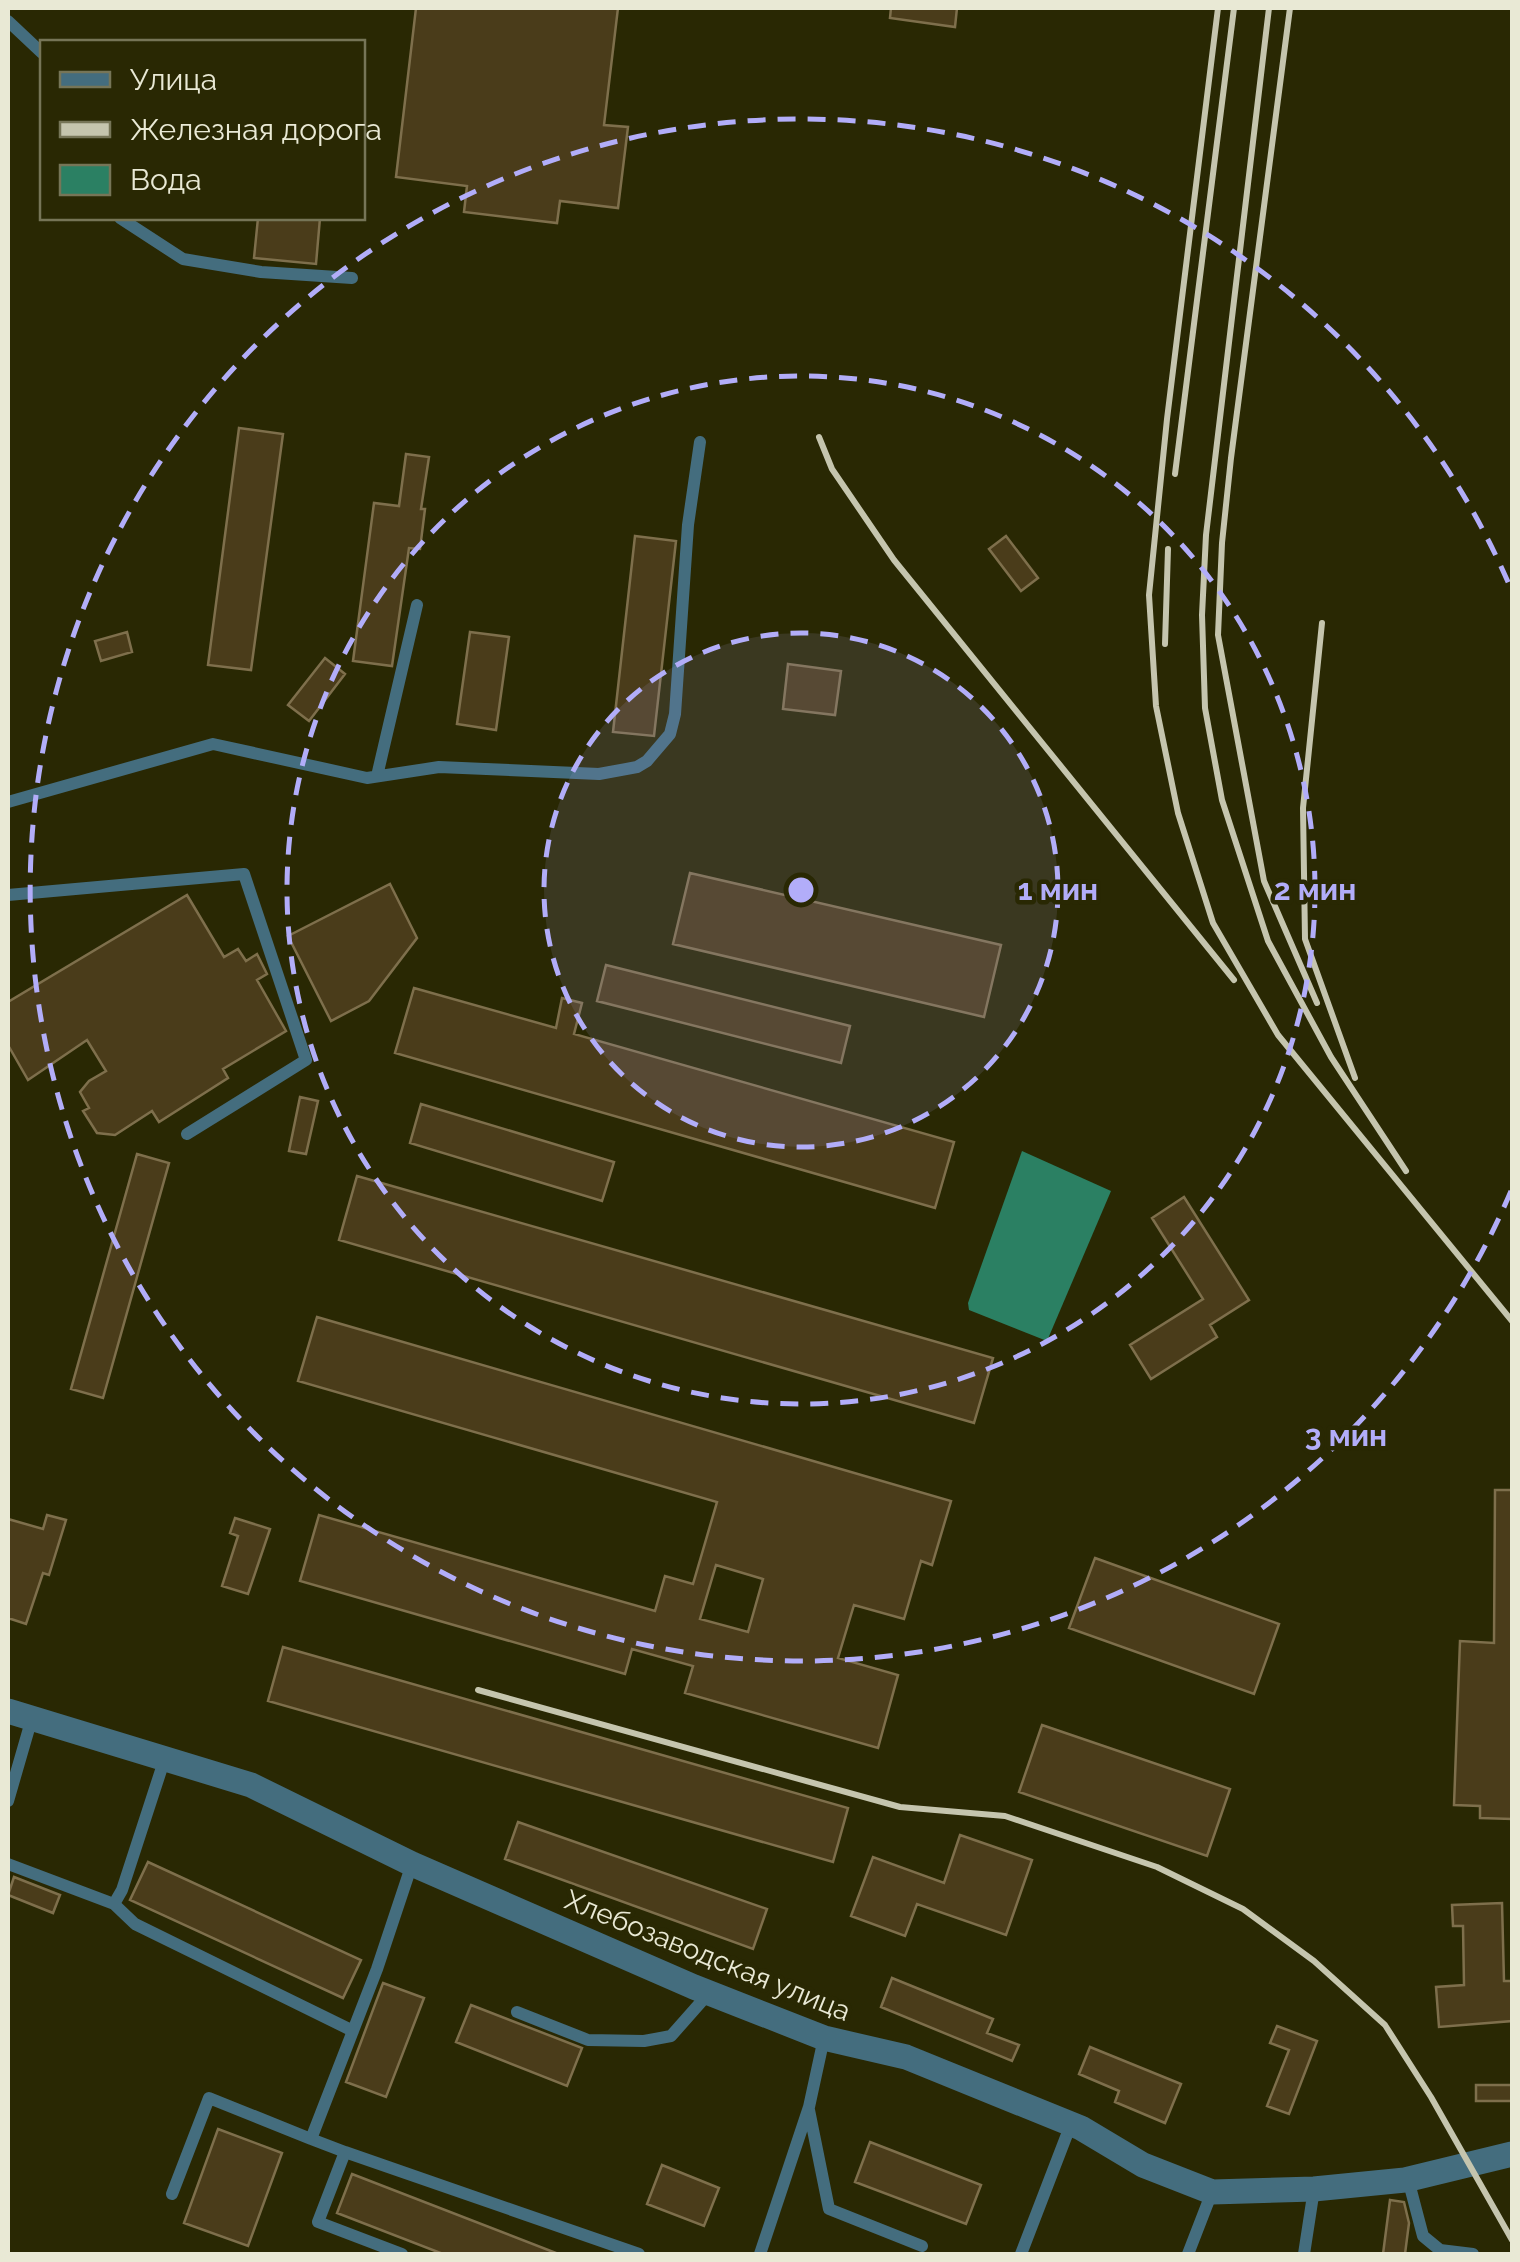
<svg xmlns="http://www.w3.org/2000/svg" width="1520" height="2262" font-family="Raleway,sans-serif">
	<style>
		.water { fill: #2b8063 }
		.building { fill: #4a3c1a; stroke: #7e6f4c; stroke-width: 2.5; fill-rule: evenodd }
		.lines { fill: none; stroke-linecap: round; stroke-linejoin: round }
		.service { stroke: #446d7e; stroke-width: 12 }
		.minor { stroke: #446d7e; stroke-width: 25 }
		.rail { stroke: #c5c5ae; stroke-width: 6 }
		.ring { fill: none; stroke: #b2adf9; stroke-width: 5; stroke-dasharray: 18 12 }
		.labels { text-anchor: middle; stroke-width: 9; stroke-linejoin: round; paint-order: stroke }
		.street-label { font-size: 28px; fill: #e9e9d5; stroke: #292803 }
		.centre { fill: #b2adf9; stroke: #292803; stroke-width: 5 }
		.ring-label { font-size: 30px; text-anchor: middle; font-weight: bold; fill: #b2adf9; stroke: #292803; stroke-width: 9; stroke-linejoin: round; paint-order: stroke }
	</style>
	<rect width="100%" height="100%" fill="#292803"/>
	<!-- water -->
	<path class="water" d="M1022 1151 1111 1191 1047 1341 969 1310 968 1303Z"/>
	<!-- building -->
	<path class="building" d="M416 8H618L604 125 628 127 618 208 560 201 557 223 464 212 467 186 396 177Z
		M891 8H957L955 27 890 18Z
		M258 218H320L316 264 254 258Z
		M239 428 283 434 251 670 208 665Z
		M406 454 429 457 421 509H425L420 549 409 548 392 666 353 661 374 503 399 506Z
		M635 536 676 541 654 736 613 732Z
		M1006 536 1038 578 1021 591 989 549Z
		M127 632 132 652 101 661 95 641Z
		M470 632 509 637 496 730 457 724Z
		M325 658 345 674 309 721 288 705Z
		M788 664 841 671 835 715 783 709Z
		M690 873 1001 945 984 1017 673 944Z
		M390 884 417 938 369 1001 331 1021 288 936Z
		M187 895 224 957 238 949 246 961 257 954 267 974 257 980 286 1031 223 1069 228 1078 159 1122 152 1111 115 1135 97 1133 83 1111 89 1108 80 1092 89 1081 106 1071 87 1040 28 1080 8 1045V1002Z
		M606 965 850 1026 841 1063 597 1001Z
		M414 988 556 1028 562 998 582 1003 574 1034 954 1142 935 1208 395 1053Z
		M300 1097 318 1101 306 1154 289 1151Z
		M421 1104 614 1162 602 1201 410 1143Z
		M137 1154 169 1163 103 1398 71 1389Z
		M357 1176 993 1358 974 1423 339 1240Z
		M1184 1197 1249 1300 1210 1325 1217 1337 1151 1379 1130 1345 1203 1299 1152 1218Z
		M317 1317 951 1501 932 1565 921 1561 904 1619 854 1605 838 1658 898 1675 878 1748 685 1693 693 1666 632 1649 625 1674 300 1581 319 1515 655 1611 665 1576 693 1584 717 1502 298 1381ZM716 1565 763 1579 748 1632 700 1619Z
		M1495 1490H1512V1819L1480 1818V1806L1454 1805 1460 1641 1494 1643Z
		M47 1515 66 1520 49 1575 43 1573 26 1624 8 1618V1519L43 1529Z
		M235 1518 270 1529 248 1594 222 1586 238 1536 230 1533Z
		M1095 1558 1279 1624 1254 1694 1069 1628Z
		M283 1647 848 1808 833 1862 268 1701Z
		M1042 1725 1230 1789 1207 1856 1019 1792Z
		M518 1822 767 1909 753 1949 505 1859Z
		M960 1835 1032 1860 1006 1935 917 1904 905 1936 851 1916 873 1857 944 1883Z
		M148 1862 361 1960 343 1998 130 1900Z
		M14 1877 60 1895 53 1913 8 1895Z
		M1502 1903 1504 1981H1512V2021L1439 2027 1436 1987 1464 1985 1463 1926H1453L1452 1905Z
		M892 1978 993 2019 987 2033 1019 2045 1012 2061 881 2007Z
		M383 1983 424 1998 386 2097 346 2082Z
		M471 2005 582 2048 567 2086 456 2042Z
		M1277 2026 1317 2041 1289 2114 1267 2106 1289 2050 1270 2043Z
		M1090 2047 1181 2084 1165 2123 1115 2102 1119 2091 1079 2074Z
		M1476 2085H1512V2101H1476Z
		M218 2129 282 2153 248 2246 184 2223Z
		M870 2142 981 2185 966 2224 855 2182Z
		M662 2165 719 2188 704 2226 647 2204Z
		M352 2174 556 2253 555 2254H443L337 2213Z
		M1390 2200 1404 2202 1409 2223 1405 2254H1383Z"/>
	<g class="lines">
		<!-- service -->
		<path class="service" d="M8 21 42 53
			M120 218 183 259 261 272 352 278
			M377 776 417 605
			M8 802 213 744 367 778 439 767 599 774 637 767 647 761 670 734 675 714 688 525 700 442
			M8 895 244 874 306 1060 187 1134
			M8 1801 32 1718
			M8 1864 114 1904 135 1924 353 2031
			M114 1904 122 1890 165 1758
			M517 2012 588 2040 644 2041 671 2036 709 1993
			M809 2110 829 2209 922 2246
			M345 2152 639 2254
			M1408 2179 1423 2236 1440 2250 1473 2254
			M172 2194 209 2098 311 2139
			M402 2254 318 2222 345 2152 311 2139 377 1969 412 1864
			M760 2254 809 2107 824 2038
			M1021 2254 1071 2124
			M1188 2254 1212 2192
			M1304 2254 1314 2189"/>
		<!-- minor -->
		<path class="minor" d="M8 1711 251 1785 412 1864 694 1987 824 2038 906 2057 1081 2128 1143 2165 1212 2192 1314 2189 1405 2180 1512 2154"/>
		<!-- rail -->
		<path class="rail" d="M1218 8 1167 419 1149 595 1156 706 1178 813 1213 923 1278 1035 1512 1321
			M1269 8 1206 535 1202 615 1205 708 1222 800 1268 941 1331 1057 1406 1171
			M1290 8 1231 458 1222 543 1218 635 1264 881 1317 1003
			M819 437 832 469 894 560 1234 980
			M1175 474 1234 8
			M1322 623 1303 808 1305 939 1355 1078
			M1165 644 1168 549
			M478 1690 900 1807 1005 1816 1157 1867 1243 1909 1314 1961 1385 2025 1431 2097 1512 2240"/>
	</g>
	<!-- distance rings -->
	<circle cx="801" cy="890" r="257" fill="#b2adf9" fill-opacity=".12"/>
	<g class="ring">
		<circle cx="801" cy="890" r="257"/>
		<circle cx="801" cy="890" r="514"/>
		<path d="M1511 1191A771 771 0 1 1 1511 589"/>
	</g>
	<g class="labels">
		<!-- street labels -->
		<g class="street-label">
			<text transform="translate(708 1955) rotate(22)" y="10">Хлебозаводская улица</text>
		</g>
	</g>
	<circle cx="801" cy="890" r="15" class="centre"/>
	<g class="ring-label">
		<text x="1058" y="900">1 мин</text>
		<text x="1315" y="900">2 мин</text>
		<text x="1346" y="1446">3 мин</text>
	</g>
	<!-- border -->
	<rect width="1520" height="2262" fill="none" stroke="#e9e9d5" stroke-width="20"/>
	<!-- legend -->
	<rect x="40" y="40" width="325" height="180" fill="#292803" stroke="#767557" stroke-width="2.5"/>
	<rect x="60" y="72" width="50" height="15" fill="#446d7e" stroke="#767557" stroke-width="2.5"/>
	<text x="130" y="90" font-size="30" fill="#e9e9d5">Улица</text>
	<rect x="60" y="122" width="50" height="15" fill="#c5c5ae" stroke="#767557" stroke-width="2.5"/>
	<text x="130" y="140" font-size="30" fill="#e9e9d5">Железная дорога</text>
	<rect x="60" y="165" width="50" height="30" fill="#2b8063" stroke="#767557" stroke-width="2.5"/>
	<text x="130" y="190" font-size="30" fill="#e9e9d5">Вода</text>
</svg>
